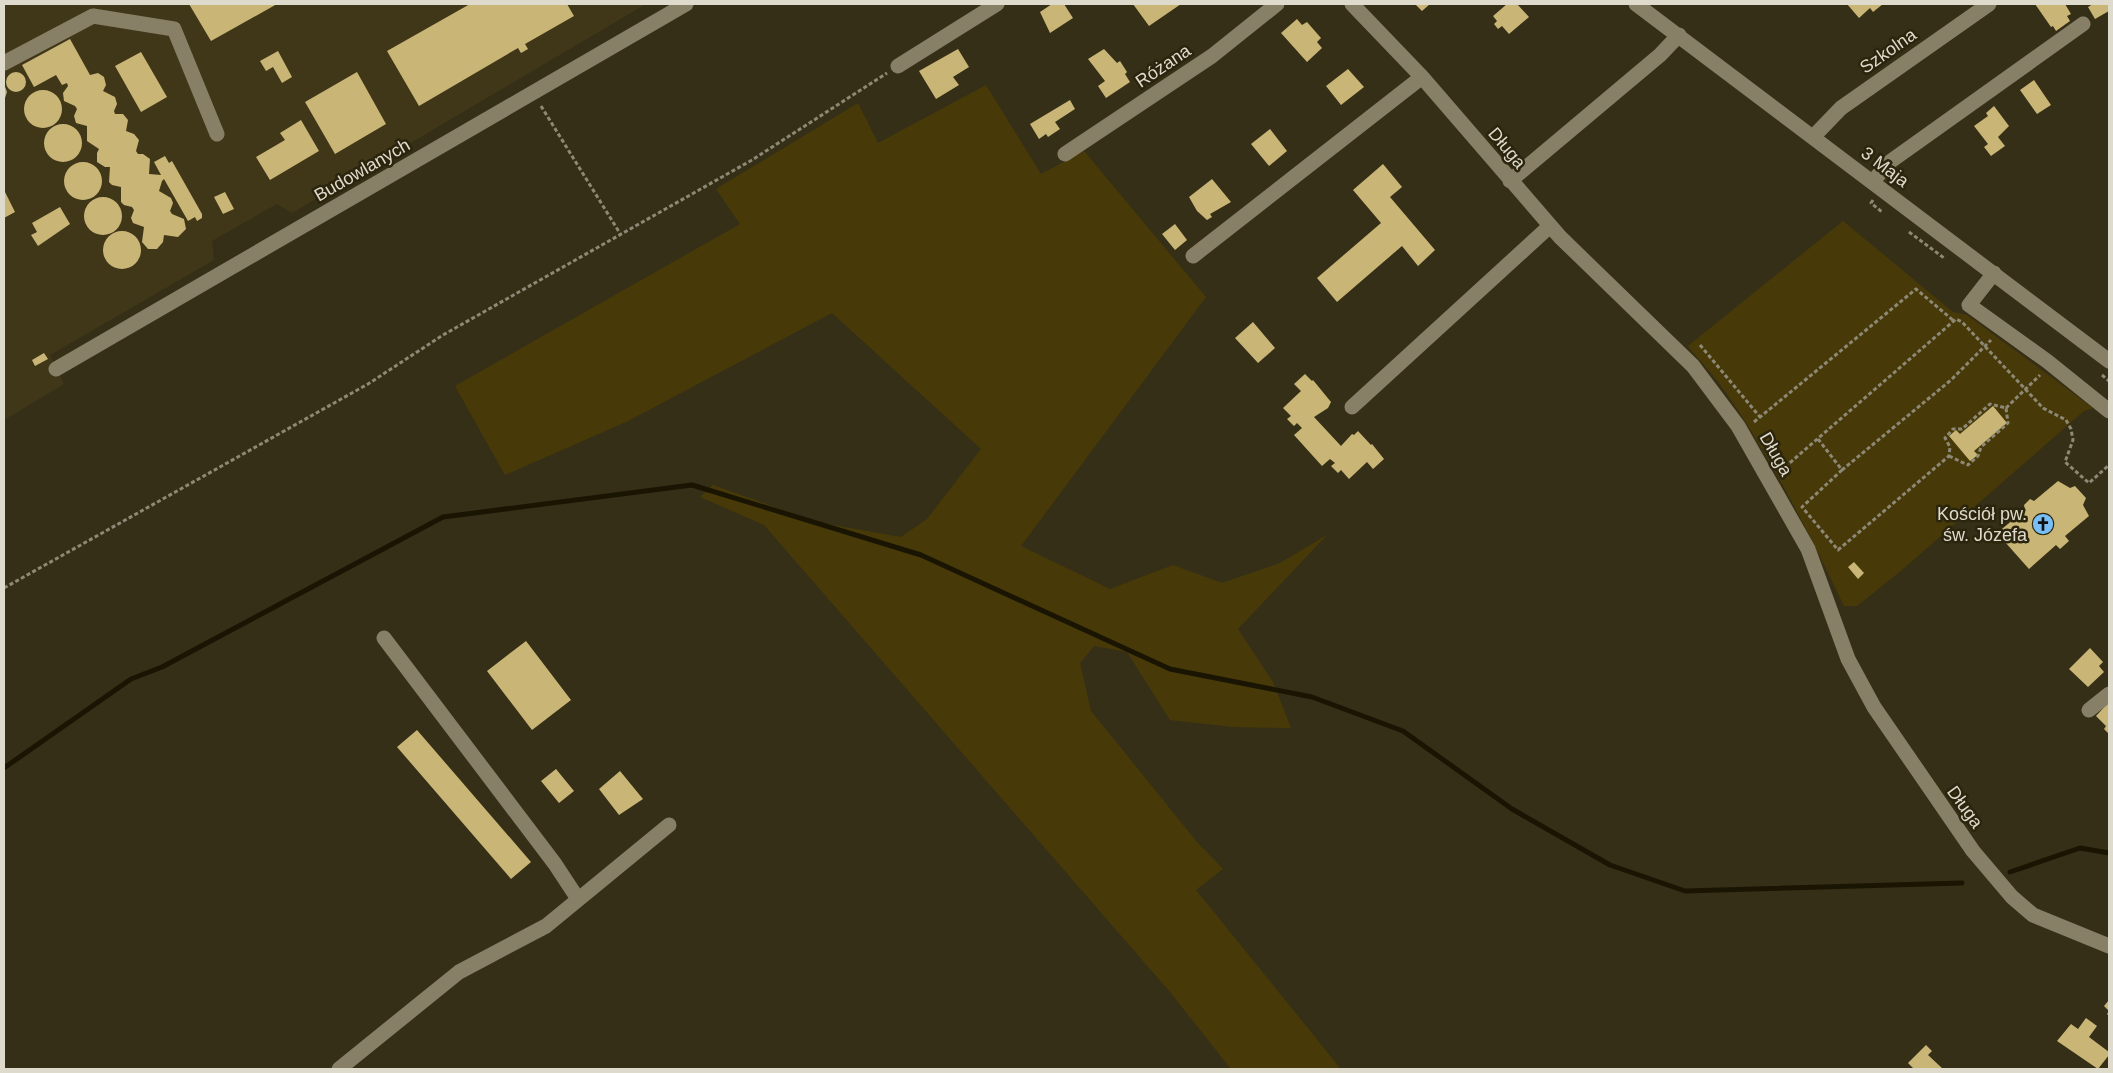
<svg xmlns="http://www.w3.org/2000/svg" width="2113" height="1073" font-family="Arial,sans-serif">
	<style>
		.built { fill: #403719 }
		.green { fill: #473a08 }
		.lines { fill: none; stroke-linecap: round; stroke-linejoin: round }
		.stream { stroke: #1a1503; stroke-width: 5 }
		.building { fill: #c9b676 }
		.path { stroke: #8e8976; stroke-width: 3; stroke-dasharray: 4 2.5; stroke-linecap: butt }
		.minor { stroke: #888066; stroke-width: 15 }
		.labels { text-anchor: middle; stroke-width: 5; stroke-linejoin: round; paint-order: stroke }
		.street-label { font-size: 18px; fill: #dedacc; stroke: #2c250d }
		.poi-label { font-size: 18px; fill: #dedacc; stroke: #2c250d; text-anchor: end }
	</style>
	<rect width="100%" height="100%" fill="#362f17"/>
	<!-- built -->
	<path class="built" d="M4 4H646L292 213 277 204 212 241 214 260 50 355 64 384 4 420Z"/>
	<!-- green -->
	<path class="green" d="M986 85 1041 174 1084 151 1206 297 1021 546 1110 589 1173 565 1222 583 1280 563 1327 535 1238 629 1273 682 1291 728 1233 727 1170 720 1127 652 1094 646 1080 663 1091 711 1197 842 1223 869 1196 890 1341 1069H1231L1170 992 764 525 700 497 713 485 816 522 901 537 927 519 981 449 832 313 628 421 505 475 455 386 740 224 716 189 858 103 878 143Z
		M1843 221 1953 312 1967 315 2093 408 2084 411 1902 570 1857 606H1844C1808 531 1770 455 1722 387 1712 373 1699 360 1688 346Z"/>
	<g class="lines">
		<!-- stream -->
		<path class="stream" d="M4 768 131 679 162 667 443 517 692 485 921 555 1170 669 1312 697 1403 731 1512 809 1610 865 1685 891 1962 883
			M2010 872 2080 848 2109 853"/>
	</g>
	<!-- building -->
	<path class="building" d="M189 4H277L211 41Z
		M470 4H567L574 16 525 44 528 49 521 53 518 48 419 106 387 51Z
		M1052 4H1064L1073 18 1050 33 1040 12Z
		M1133 4H1181L1149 26Z
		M1415 4H1430L1422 11Z
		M1507 4H1517L1529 17 1509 34 1502 26 1498 29 1494 24 1497 21 1493 16Z
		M1847 4H1883L1873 12 1870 8 1859 18Z
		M2035 4H2065L2071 14 2067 16 2070 21 2056 31 2053 26 2051 27Z
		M2093 4H2109V11L2095 19 2088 7Z
		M1297 19 1302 25 1307 22 1321 38 1317 42 1322 48 1307 62 1281 33Z
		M70 39 90 75 98 73 104 77 106 85 103 91 115 97 117 104 114 111 115 114H123L128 120 126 131 134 134 139 140 136 151 138 154H143L150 159 149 174 161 175 154 162 165 156 169 163 172 161 202 214V218L197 221 195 217 188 221 164 179 162 181 159 191 171 198 173 203 170 211 172 214 184 219 186 229 178 237 164 235 163 242 157 249H148L142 242 144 227 133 223 131 218 134 210 132 207 124 205 121 202V187L112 185 109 182 110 167H105L97 162V153L99 149 87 141V126L76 123 74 116 77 109 75 106 64 101 63 93 68 86 67 83 62 85 56 75 34 87 22 65Z
		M958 49 969 67 953 77 959 85 936 99 919 71Z
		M1104 49 1117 63 1120 61 1127 72 1125 74 1130 82 1106 98 1098 86 1105 81 1088 59Z
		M278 51 292 77 282 83 273 67 266 71 260 61Z
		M141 52 167 97 141 112 115 66Z
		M1348 69 1364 87 1341 105 1326 86Z
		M6 82a10 10 0 1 1 20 0a10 10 0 1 1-20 0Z
		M357 72 386 124 335 154 305 102Z
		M2034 80 2051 105 2037 114 2020 90Z
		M4 84 7 92 4 101Z
		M24 109a19 19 0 1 1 38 0a19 19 0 1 1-38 0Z
		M1070 100 1075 109 1055 122 1060 129 1048 137 1046 134 1039 139 1030 124Z
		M1994 106 2009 126 1998 137 2005 146 1991 156 1984 147 1988 144 1974 126 1988 116 1986 113Z
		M301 120 319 151 270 180 256 157 285 140 280 133Z
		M44 143a19 19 0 1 1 38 0a19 19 0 1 1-38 0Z
		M1270 129 1287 151 1269 166 1251 144Z
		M64 181a19 19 0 1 1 38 0a19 19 0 1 1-38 0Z
		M1383 164 1402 187 1390 197 1435 250 1418 266 1402 246 1337 302 1317 278 1381 223 1353 190Z
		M1212 179 1231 202 1210 214 1212 217 1207 220 1197 211 1189 197Z
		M4 190 15 212 4 218Z
		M225 192 234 209 223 214 214 197Z
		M84 216a19 19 0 1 1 38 0a19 19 0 1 1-38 0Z
		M60 207 70 224 38 246 31 235 37 232 32 223Z
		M1175 224 1187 240 1175 250 1162 234Z
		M103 250a19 19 0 1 1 38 0a19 19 0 1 1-38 0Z
		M1253 322 1275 348 1258 363 1235 338Z
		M44 353 48 359 35 366 32 360Z
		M1305 374 1312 381 1313 380 1331 402 1328 408 1314 417 1341 446 1352 434 1354 435 1358 431 1371 445 1372 444 1384 459 1373 469 1367 462 1349 479 1341 470 1338 473 1331 466 1335 463 1330 459 1322 466 1294 435 1302 428 1297 423 1294 426 1287 419 1291 416 1283 408 1301 391 1294 384Z
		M1993 406 2007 423 1974 451 1978 455 1970 461 1949 436 1956 430 1960 434Z
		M2058 481 2070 488 2075 486 2086 498 2083 505 2089 516 2065 536 2069 541 2060 549 2056 545 2029 569 1997 533 2025 510 2024 505 2030 499 2034 501Z
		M1854 562 1864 573 1858 579 1848 567Z
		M526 641 571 700 532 730 487 671Z
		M2090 648 2103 662 2099 666 2104 672 2088 687 2069 669Z
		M2109 702V734L2104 729 2106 726 2096 716Z
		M417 730 531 862 511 879 397 747Z
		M556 769 574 791 559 803 541 781Z
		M620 771 643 799 619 815 599 789Z
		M2109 1000V1016L2107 1014 2109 1011 2104 1006Z
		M2086 1018 2097 1026 2089 1037 2109 1052V1055L2098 1069 2057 1041 2071 1024 2078 1029Z
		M1926 1045 1932 1051 1928 1055 1943 1069H1914L1908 1063Z"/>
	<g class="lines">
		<!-- path -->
		<path class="path" d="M541 106 621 235
			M1873 200 1871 203 1882 212
			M1909 232 1944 258
			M1700 345 1760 417
			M2102 375 2109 381
			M2006 408 2040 375
			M1754 422 1916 289 1954 321
			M1818 439 1842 470 1951 380 1991 340
			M1949 456 1968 465 1978 456 1981 447 2008 423 2006 408
			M1785 467 1956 319 1962 322 2043 408 2066 420 2071 429 2073 440 2065 462 2089 483 2109 465
			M1842 470 1802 507 1838 550 1949 456 1950 447 1945 438 1953 429H1962L1990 404 2006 408
			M4 588 368 384 443 335 752 160 887 73"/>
		<!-- minor -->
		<path class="minor" d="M1352 4 1422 77 1560 237 1693 366 1738 426 1808 549 1848 659 1874 707 1973 851 2012 897 2033 915 2109 946
			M1636 4 2109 361
			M4 63 93 16 174 29 217 134
			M898 66 997 4
			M1814 136 1841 108 1989 4
			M1065 154 1212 56 1277 4
			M1510 181 1660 55 1679 35
			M1873 181 1891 161 2083 24
			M1193 256 1422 77
			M1994 273 1969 305 2047 361 2109 411
			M56 369 686 4
			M1352 407 1550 226
			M384 638 555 864 578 899
			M2089 710 2109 694
			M339 1069 459 972 546 926 669 825"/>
	</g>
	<!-- icons -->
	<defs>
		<g id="church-disc" transform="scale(1.125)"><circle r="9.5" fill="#78bff8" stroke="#2c250d"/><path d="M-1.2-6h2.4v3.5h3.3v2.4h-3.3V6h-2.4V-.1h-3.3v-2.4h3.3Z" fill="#111"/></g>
	</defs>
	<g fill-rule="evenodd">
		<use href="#church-disc" x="2043" y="524"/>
	</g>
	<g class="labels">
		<!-- street labels -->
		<g class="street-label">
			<text transform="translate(1888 51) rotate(-35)" y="6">Szkolna</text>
			<text transform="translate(1163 66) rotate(-34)" y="6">Różana</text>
			<text transform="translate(1507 148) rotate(50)" y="6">Długa</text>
			<text transform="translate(1885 167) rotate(37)" y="6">3 Maja</text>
			<text transform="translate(362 170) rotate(-30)" y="6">Budowlanych</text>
			<text transform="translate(1776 454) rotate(60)" y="6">Długa</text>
			<text transform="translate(1965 807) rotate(54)" y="6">Długa</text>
		</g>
		<!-- poi labels -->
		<g class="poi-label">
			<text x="2027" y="520">Kościół pw.<tspan x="2027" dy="21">św. Józefa</tspan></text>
		</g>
	</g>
	<!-- border -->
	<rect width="2113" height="1073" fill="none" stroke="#dedacc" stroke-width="10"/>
</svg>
